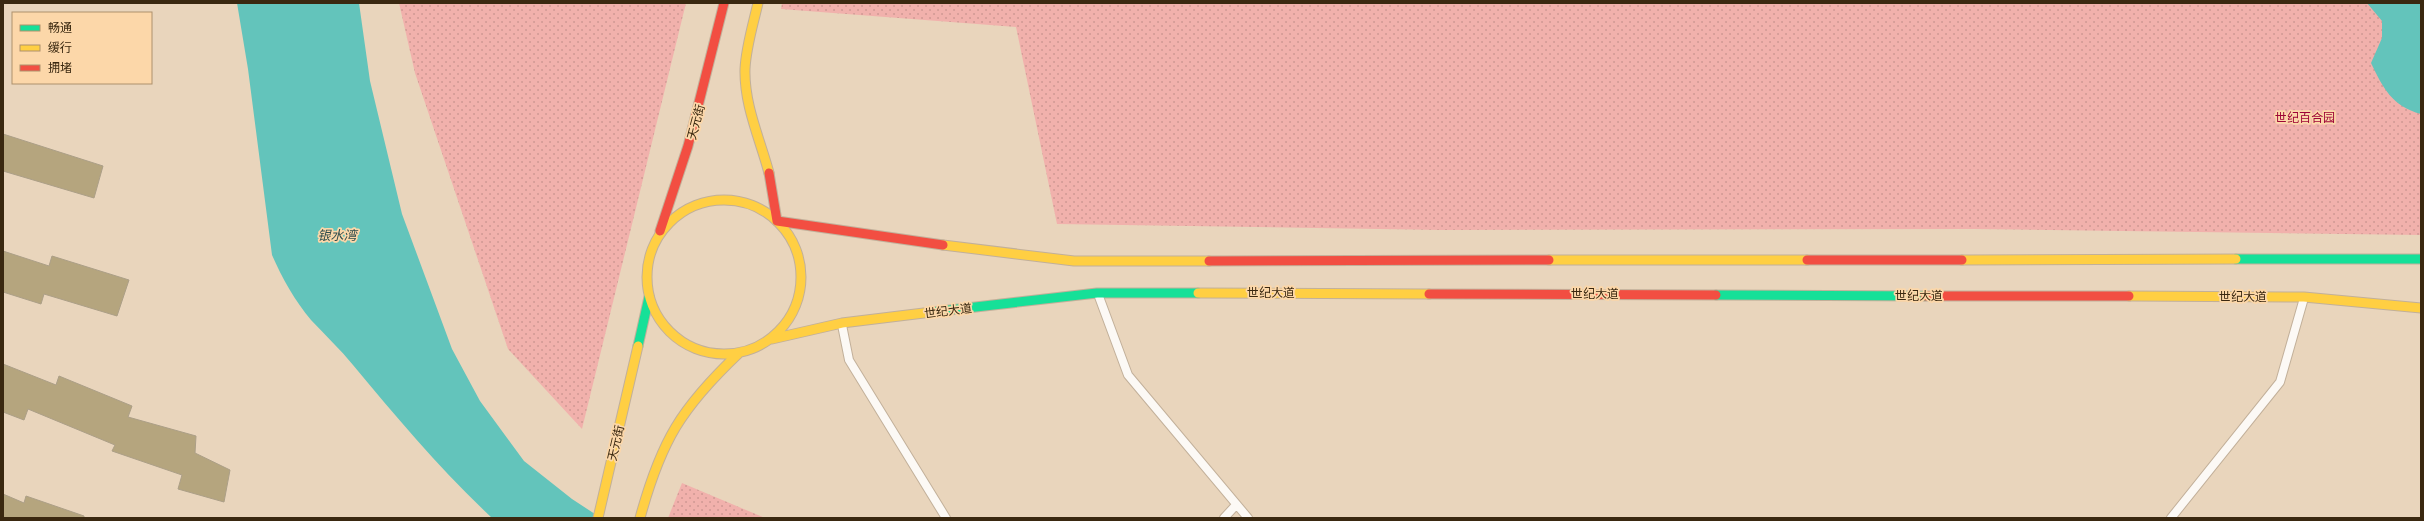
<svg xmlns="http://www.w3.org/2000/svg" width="2424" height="521" font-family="'Nunito Sans','Noto Sans SC',sans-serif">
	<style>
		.grass { fill: url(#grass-dots) }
		.water { fill: #63c4bb }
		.building { fill: #b5a57e; stroke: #ac9f87 }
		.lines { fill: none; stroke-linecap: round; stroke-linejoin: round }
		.lane-casing { stroke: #c2b09a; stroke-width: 10 }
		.fast-casing { stroke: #c2b09a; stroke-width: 11 }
		.slow-casing { stroke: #c2b09a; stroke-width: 11 }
		.jam-casing { stroke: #c2b09a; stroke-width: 11 }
		.lane { stroke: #fcf9f5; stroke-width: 8 }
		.fast { stroke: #16e098; stroke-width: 9 }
		.slow { stroke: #ffcf43; stroke-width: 9 }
		.jam { stroke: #f24e42; stroke-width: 9 }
		.labels { text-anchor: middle; stroke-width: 3.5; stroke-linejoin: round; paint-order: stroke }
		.park-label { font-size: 12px; fill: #9d0437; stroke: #fcd7a9 }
		.street-label { font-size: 12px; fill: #3a2810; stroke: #fcd7a9 }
		.water-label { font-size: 13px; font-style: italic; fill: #2f4d4c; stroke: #fcd7a9 }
	</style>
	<defs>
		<pattern id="grass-dots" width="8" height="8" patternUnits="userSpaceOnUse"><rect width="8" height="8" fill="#f1b1ac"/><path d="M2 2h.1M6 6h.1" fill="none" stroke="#cf9893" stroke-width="1.8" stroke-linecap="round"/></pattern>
	</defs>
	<rect width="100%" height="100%" fill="#e9d5bc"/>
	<!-- grass -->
	<path class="grass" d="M399 3H686L582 429 508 349 415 73Z
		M782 3H2421V235L1974 229 1441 230 1057 224 1016 27 781 9Z
		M682 483 765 518H668Z"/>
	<!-- water -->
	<path class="water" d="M237 3H359L370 81 402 214 452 349 480 401 524 461 572 499 601 518H492C440 469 398 419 353 365 340 349 325 335 311 320 295 301 282 278 272 255L248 69Z
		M2367 3H2421V114C2392 106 2383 88 2371 63L2382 38V21Z"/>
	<!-- building -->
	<path class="building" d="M3 134 103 166 94 198 3 171Z
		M3 251 49 266 52 256 129 280 117 316 44 294 41 304 3 292Z
		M3 364 56 385 59 376 132 406 128 417 196 436 195 453 230 470 224 502 178 489 182 475 112 451 115 445 28 409 24 420 3 412Z
		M3 494 24 503 26 496 84 516V518H3Z"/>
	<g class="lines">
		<!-- lane casing -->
		<g class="lane-casing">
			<path id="lane" d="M1098 294 1128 375 1248 518
				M842 325 849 360 946 518
				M1224 518 1236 505
				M2171 518 2280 382 2304 298"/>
		</g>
		<!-- fast casing -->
		<g class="fast-casing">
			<path id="fast" d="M2236 259H2421
				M1716 295 1925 296
				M932 312 1097 293H1198
				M638 346 649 297"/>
		</g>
		<!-- slow casing -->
		<g class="slow-casing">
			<path id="slow" d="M758 3C753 25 746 47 745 69 744 105 760 139 769 173
				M647 277a77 77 0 1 1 154 0a77 77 0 1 1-154 0Z
				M943 245 1074 261H1209
				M1549 260H1807
				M1962 260 2236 259
				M1198 293 1429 294
				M2129 296 2304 297 2421 308
				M772 339 842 323 932 312
				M598 518 638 346
				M640 518C661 441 681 408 739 353"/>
		</g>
		<!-- jam casing -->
		<g class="jam-casing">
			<path id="jam" d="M769 173 777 221 943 245
				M660 231 688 146 724 3
				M1807 260H1962
				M1209 261 1549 260
				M1429 294 1716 295
				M1925 296H2129"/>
		</g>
		<!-- lane -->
		<use href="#lane" class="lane"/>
		<!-- fast -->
		<use href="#fast" class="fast"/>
		<!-- slow -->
		<use href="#slow" class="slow"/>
		<!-- jam -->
		<use href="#jam" class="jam"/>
	</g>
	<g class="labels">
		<!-- park labels -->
		<g class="park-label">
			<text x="2305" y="122">世纪百合园</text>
		</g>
		<!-- street labels -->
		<g class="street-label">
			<text transform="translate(696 122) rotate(-75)" y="4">天元街</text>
			<text x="1271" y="297">世纪大道</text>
			<text x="1595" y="298">世纪大道</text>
			<text x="1919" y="300">世纪大道</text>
			<text x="2243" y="301">世纪大道</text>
			<text transform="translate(948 311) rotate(-7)" y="4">世纪大道</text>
			<text transform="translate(616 443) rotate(-77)" y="4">天元街</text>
		</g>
		<!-- water labels -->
		<g class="water-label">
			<text x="337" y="240">银水湾</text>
		</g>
	</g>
	<!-- border -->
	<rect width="2424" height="521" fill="none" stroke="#3a2810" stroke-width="8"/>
	<!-- legend -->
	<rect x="12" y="12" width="140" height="72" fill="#fcd7a9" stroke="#ae916c"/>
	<rect x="20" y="25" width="20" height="6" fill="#16e098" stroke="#ae916c"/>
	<text x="48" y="32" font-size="12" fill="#3a2810">畅通</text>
	<rect x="20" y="45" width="20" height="6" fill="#ffcf43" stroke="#ae916c"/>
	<text x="48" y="52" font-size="12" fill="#3a2810">缓行</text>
	<rect x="20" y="65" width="20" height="6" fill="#f24e42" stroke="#ae916c"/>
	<text x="48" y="72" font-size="12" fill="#3a2810">拥堵</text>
</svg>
